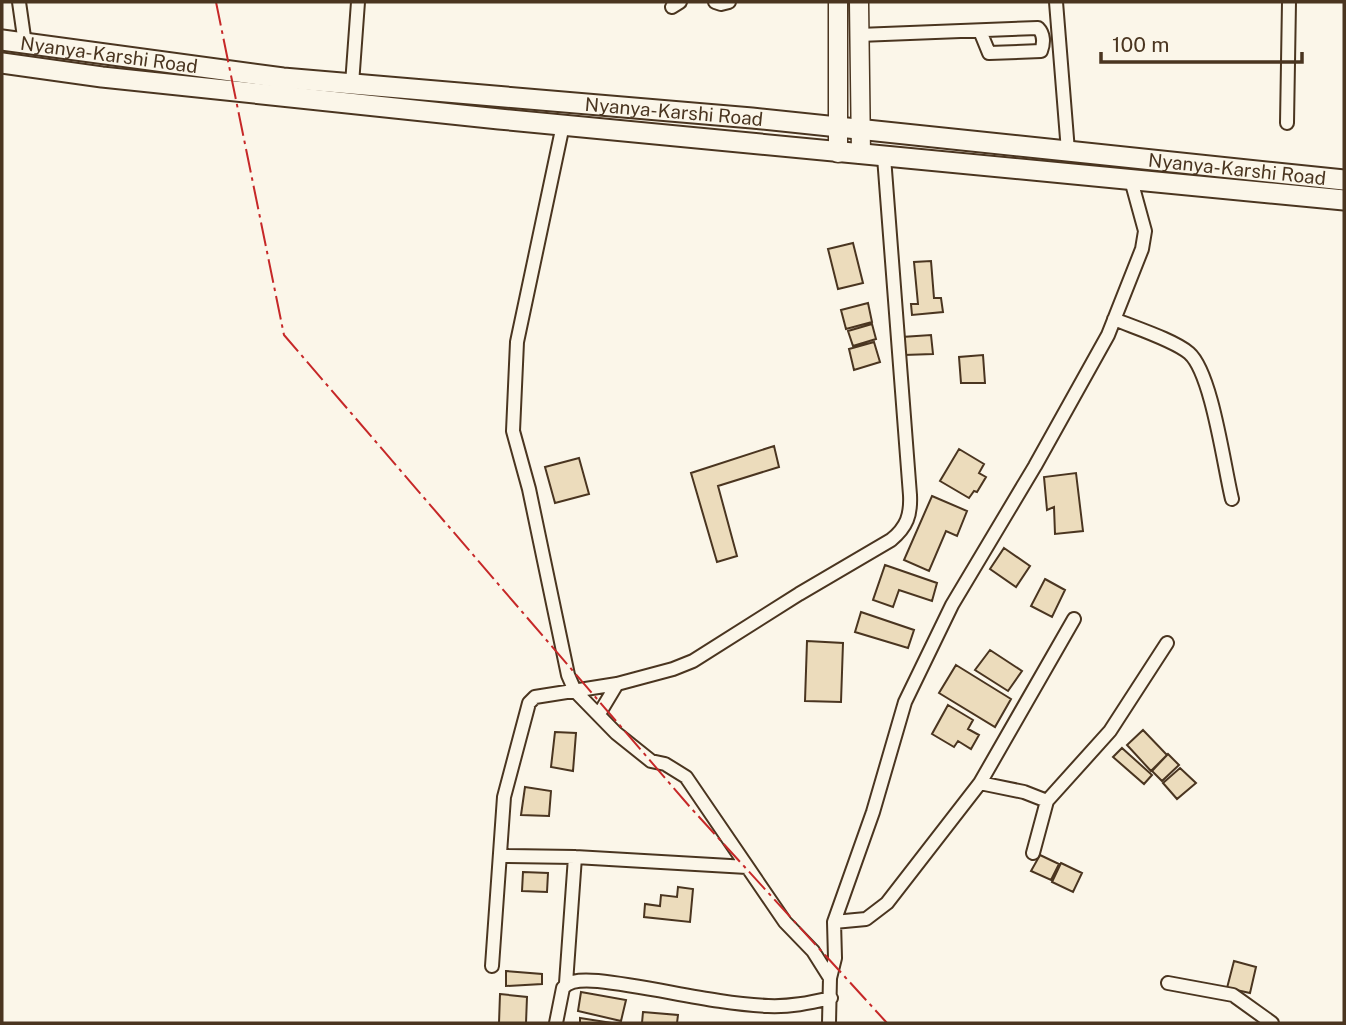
<svg xmlns="http://www.w3.org/2000/svg" width="1346" height="1025" font-family="'Public Sans',sans-serif">
	<style>
		.building { fill: #ecdcbc; stroke: #4a3520; stroke-width: 2 }
		.lines { fill: none; stroke-linecap: round; stroke-linejoin: round }
		.street-casing { stroke: #4a3520; stroke-width: 16 }
		.secondary-casing { stroke: #4a3520; stroke-width: 21 }
		.primary-casing { stroke: #4a3520; stroke-width: 23 }
		.street { stroke: #fbf6e9; stroke-width: 12 }
		.secondary { stroke: #fbf6e9; stroke-width: 18 }
		.primary { stroke: #fbf6e9; stroke-width: 19 }
		.power { stroke: #c62828; stroke-width: 2; stroke-dasharray: 24 5 3.5 5; stroke-linecap: butt }
		.labels { text-anchor: middle; stroke-width: 5; stroke-linejoin: round; paint-order: stroke }
		.street-label { font-size: 19px; fill: #4a3520; stroke: #fbf6e9 }
	</style>
	<rect width="100%" height="100%" fill="#fbf6e9"/>
	<!-- building -->
	<path class="building" d="M853 243 863 283 838 289 828 249Z
		M931 261 934 298H941L943 312 912 315 911 304H918L914 262Z
		M868 303 872 322 846 329 841 310Z
		M872 324 876 339 853 346 848 331Z
		M931 335 933 354 904 355 902 337Z
		M874 342 880 362 854 370 849 349Z
		M983 355 985 383H961L959 357Z
		M774 446 779 467 718 486 737 556 717 562 691 473Z
		M959 449 984 464 979 473 986 477 977 492 974 491 969 498 940 481Z
		M579 458 589 494 555 503 545 467Z
		M1076 473 1083 531 1055 534 1054 507 1047 510 1044 477Z
		M932 496 967 511 957 536 946 531 929 571 904 560Z
		M1004 548 1030 566 1016 587 990 569Z
		M885 565 937 583 932 601 899 590 893 607 873 600Z
		M1045 579 1065 590 1052 617 1031 606Z
		M861 612 914 630 908 648 855 632Z
		M807 641 843 643 841 702 805 701Z
		M990 650 1022 671 1008 691 975 670Z
		M956 665 1011 699 995 727 939 693Z
		M948 705 973 720 968 729 979 735 971 749 958 741 954 747 932 734Z
		M1143 730 1167 755 1151 771 1127 745Z
		M555 732 576 733 573 771 551 767Z
		M1122 748 1152 775 1144 784 1113 757Z
		M1168 754 1179 765 1162 781 1152 771Z
		M1180 768 1196 783 1177 799 1163 783Z
		M525 787 551 791 549 816 521 815Z
		M1040 855 1059 864 1051 880 1031 871Z
		M1061 863 1082 873 1073 892 1052 882Z
		M523 872 548 873 547 892 522 891Z
		M678 887 693 889 690 922 644 917 645 904 660 906 661 895 677 897Z
		M1234 961 1256 967 1250 993 1227 988Z
		M506 971 542 974V984L506 986Z
		M581 992 626 1000 621 1021 578 1011Z
		M500 994 527 997 526 1023H499Z
		M643 1012 678 1015 677 1023H642Z
		M580 1018 612 1023H580Z"/>
	<g class="lines">
		<!-- street casing -->
		<g class="street-casing">
			<path id="street" d="M19 2 25 44
				M715 2 721 4 729 2
				M1056 2 1068 151
				M672 7 680 2
				M859 35 1038 28C1044 34 1044 43 1041 51L989 53 980 31
				M352 84 358 2
				M1287 123 1289 2
				M563 125 517 342 513 431 529 489 568 675 575 691 616 733 651 761 665 764 686 777 785 922 813 951 830 978
				M1114 319C1133 327 1174 340 1189 353 1212 373 1224 467 1232 499
				M599 714 617 684
				M980 783 1074 619
				M1033 853 1047 801 1110 731 1167 643
				M501 856 575 857 747 867
				M834 922 866 919 887 903 980 783 1024 792 1047 801
				M492 966 504 797 529 703 535 697 617 684 673 669 693 661 799 594 891 540C907 527 911 515 910 495L884 157
				M566 983 575 857
				M1168 983 1233 995 1272 1023
				M556 1023 563 988C570 979 587 980 598 981 655 987 710 1003 768 1006 790 1007 809 1003 831 998
				M829 1023 830 978 835 958 834 922 873 812 905 702 952 605 1035 466 1108 335 1142 249 1145 231 1131 180"/>
		</g>
		<!-- secondary casing -->
		<g class="secondary-casing">
			<path id="secondary" d="M838 2V153
				M859 2 861 154"/>
		</g>
		<!-- primary casing -->
		<g class="primary-casing">
			<g id="primary">
				<path id="s1" d="M2 40 283 78 752 118 1344 180"/>
				<path d="M2 63 102 77 499 119 1344 200"/>
			</g>
		</g>
		<!-- street -->
		<use href="#street" class="street"/>
		<!-- secondary -->
		<use href="#secondary" class="secondary"/>
		<!-- primary -->
		<use href="#primary" class="primary"/>
		<!-- power -->
		<path class="power" d="M216 2 284 335 690 807 887 1023"/>
	</g>
	<g class="labels">
		<!-- street labels -->
		<g class="street-label">
			<text dy="7" stroke="none"><textPath href="#s1" startOffset="108">Nyanya-Karshi Road</textPath></text>
			<text dy="7" stroke="none"><textPath href="#s1" startOffset="676">Nyanya-Karshi Road</textPath></text>
			<text dy="7" stroke="none"><textPath href="#s1" startOffset="1242">Nyanya-Karshi Road</textPath></text>
		</g>
	</g>
	<!-- border -->
	<rect width="1346" height="1025" fill="none" stroke="#4a3520" stroke-width="7"/>
	<!-- scale -->
	<path d="M1101 52v10h201v-10" fill="none" stroke="#4a3520" stroke-width="3.5"/>
	<text x="1112" y="52" font-size="21" fill="#4a3520" stroke="#fbf6e9" stroke-width="5" paint-order="stroke">100 m</text>
</svg>
